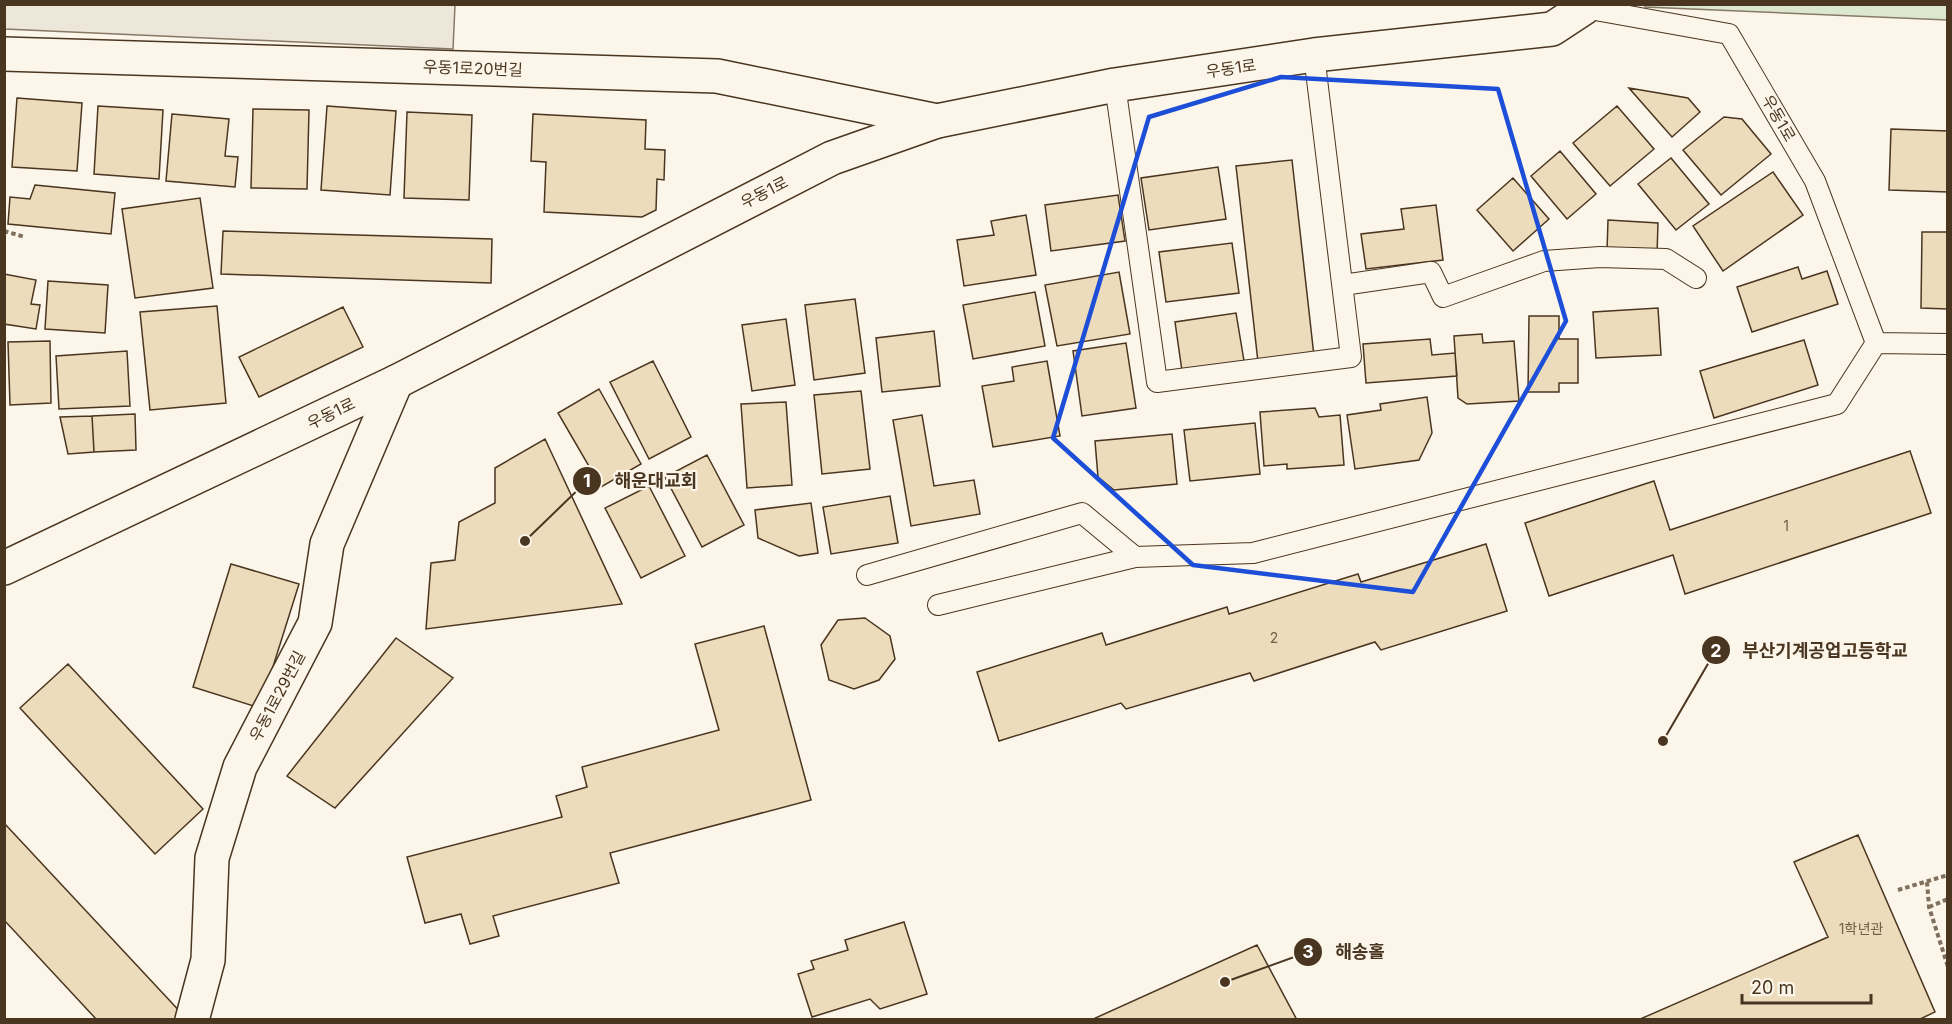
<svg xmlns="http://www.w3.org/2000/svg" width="1952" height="1024" font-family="Inter,'Noto Sans KR',sans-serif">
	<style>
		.park { fill: #dce7d0; stroke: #887966; stroke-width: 1.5 }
		.parking { fill: #ede7d9; stroke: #887966; stroke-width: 1.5 }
		.building { fill: #ecdcbc; stroke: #4a3520; stroke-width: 1.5 }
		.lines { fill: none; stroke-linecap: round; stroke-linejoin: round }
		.lane-casing { stroke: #4a3520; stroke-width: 22 }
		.street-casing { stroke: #4a3520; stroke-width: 36 }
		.secondary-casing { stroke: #4a3520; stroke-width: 36 }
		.path { stroke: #7f6f5c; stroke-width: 4; stroke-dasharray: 4.5 3; stroke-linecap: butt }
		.lane { stroke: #fbf6e9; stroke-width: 20 }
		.street { stroke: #fbf6e9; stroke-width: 33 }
		.secondary { stroke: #fbf6e9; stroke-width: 33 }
		.marked { fill: none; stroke: #1d4ed8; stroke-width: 4.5; stroke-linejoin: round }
		.labels { text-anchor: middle; stroke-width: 4.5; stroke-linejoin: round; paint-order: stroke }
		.number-label { font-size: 14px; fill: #725f47 }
		.street-label { font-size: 16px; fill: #4a3520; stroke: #fbf6e9 }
		.leader { fill: none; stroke: #4a3520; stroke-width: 2 }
		.callout-dot { fill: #4a3520; stroke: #fbf6e9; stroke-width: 2 }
		.mark-label { font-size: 18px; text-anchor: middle; font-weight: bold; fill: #fff }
		.callout-label { font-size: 18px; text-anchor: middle; font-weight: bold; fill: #4a3520; stroke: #fbf6e9; stroke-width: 4.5; stroke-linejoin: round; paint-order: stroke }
	</style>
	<rect width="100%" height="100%" fill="#fbf6e9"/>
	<!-- park -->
	<path class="park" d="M1645 5H1947V20L1645 7Z"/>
	<!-- parking -->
	<path class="parking" d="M5 4H455V5L453 49 5 29Z"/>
	<!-- building -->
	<path class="building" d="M1629 88 1688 98 1700 112 1672 137Z
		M17 98 82 103 77 171 12 167Z
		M98 106 163 110 159 179 94 174Z
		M327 106 396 111 390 195 321 190Z
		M1617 106 1654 149 1610 186 1573 143Z
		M253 109 309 110 307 189 251 188Z
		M407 112 472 115 469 200 404 198Z
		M172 114 229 119 225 156 238 157 235 187 166 181Z
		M533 114 646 120 645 149 665 150 664 180 657 179 656 210 642 217 544 212 546 162 531 161Z
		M1724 117 1742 119 1771 154 1721 195 1683 150Z
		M1891 129 1948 131V192L1889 190Z
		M1560 151 1596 194 1567 219 1531 176Z
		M1671 158 1709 204 1676 230 1638 184Z
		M1292 160 1314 356 1258 362 1236 166Z
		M1218 167 1226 219 1149 230 1141 178Z
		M1773 172 1803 215 1723 271 1693 226Z
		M1513 178 1549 219 1513 251 1477 210Z
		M35 185 115 193 111 234 8 224 10 197 30 199Z
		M1118 195 1125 241 1051 251 1045 205Z
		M200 198 213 288 135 298 122 209Z
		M1436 205 1443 260 1366 269 1361 234 1404 229 1401 209Z
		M1026 215 1036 275 964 286 957 240 994 235 991 221Z
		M1608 220 1658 223 1657 254 1607 251Z
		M223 231 492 239 491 283 221 274Z
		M1922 232H1948V309L1921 308Z
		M1232 243 1239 293 1166 302 1159 252Z
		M1798 267 1802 279 1827 271 1838 304 1752 332 1737 287Z
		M1119 272 1130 334 1057 346 1045 285Z
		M4 274 36 280 31 304 40 305 36 329 4 324Z
		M48 281 108 285 105 333 45 329Z
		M1035 292 1045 346 973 359 963 305Z
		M855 299 865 373 814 380 805 305Z
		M217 306 226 403 150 410 140 312Z
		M343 307 363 347 259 397 239 357Z
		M1658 308 1661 355 1596 358 1593 312Z
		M1236 313 1244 361 1182 371 1175 322Z
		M1529 316H1559V339H1578V383H1559V392H1528Z
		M786 319 795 385 752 391 742 325Z
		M934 331 940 386 882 392 876 338Z
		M1482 334 1483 343 1514 341 1519 401 1467 404 1458 398 1454 336Z
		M1430 339 1432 355 1455 353 1457 376 1366 383 1363 344Z
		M1804 340 1818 385 1714 418 1700 371Z
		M50 341 51 403 10 405 8 342Z
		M1126 343 1136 408 1082 416 1073 351Z
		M127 351 130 406 59 409 56 356Z
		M653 361 691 437 649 459 610 382Z
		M1047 361 1060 436 993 447 982 386 1014 381 1012 367Z
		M599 389 641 464 601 487 558 413Z
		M861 391 870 469 822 474 814 395Z
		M1427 397 1432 433 1419 460 1355 469 1347 415 1381 410 1380 404Z
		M786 402 792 485 747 488 741 404Z
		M1315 408 1319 417 1340 415 1344 465 1287 469V464L1264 466 1260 412Z
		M135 414 136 450 94 452 92 416Z
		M922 415 934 486 974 480 980 514 911 526 893 420Z
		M92 416 94 452 68 454 60 417Z
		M1255 423 1260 474 1190 481 1184 430Z
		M1172 434 1177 484 1114 490 1098 477 1095 441Z
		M545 439 622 604 426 629 431 563 455 560 459 522 495 503V468Z
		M1910 451 1931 513 1685 594 1673 555 1549 596 1525 523 1654 481 1670 530Z
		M707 455 744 525 702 547 665 477Z
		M649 486 685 556 641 578 605 508Z
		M890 496 898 543 831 554 823 507Z
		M811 503 818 553 799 556 758 538 755 510Z
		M1486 544 1507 611 1381 650 1375 642 1254 681 1250 673 1126 709 1121 703 999 741 977 672 1102 633 1106 645 1227 607 1229 614 1358 574 1361 582Z
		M231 564 299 584 260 708 193 687Z
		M865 618 890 636 895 659 879 680 854 689 829 680 821 645 838 620Z
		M764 626 811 800 610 853 619 883 493 916 499 936 470 944 461 914 425 923 407 857 562 817 556 796 587 787 582 767 719 730 695 644Z
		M396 638 453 678 335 808 287 776Z
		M68 664 203 809 155 854 20 708Z
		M4 823 185 1017 182 1020H97L4 920Z
		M1858 835 1935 1012 1918 1020H1638L1828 937 1794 862Z
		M904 922 927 994 880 1009 870 999 812 1017 798 974 814 969 811 961 848 950 845 940Z
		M1257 945 1297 1020H1091Z"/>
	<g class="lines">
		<!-- lane casing -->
		<g class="lane-casing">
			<path id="lane" d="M1584 8 1729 34 1815 181 1876 343
				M1115 85 1157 382 1351 357 1314 55
				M1343 285 1431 272 1443 297 1544 261 1600 257 1666 259 1696 278
				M1876 343 1948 344
				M867 575 1082 513 1135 557
				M938 605 1135 557 1253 553 1837 404 1876 343"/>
		</g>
		<!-- street casing -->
		<g class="street-casing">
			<path id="street" d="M4 54 717 76 937 121
				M192 1020 208 960 212 858 240 767 315 623 327 544 396 382"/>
		</g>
		<!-- secondary casing -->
		<g class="secondary-casing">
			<path id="secondary" d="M4 568 396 382 832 158 937 121 1115 85 1314 55 1552 29 1584 8V4"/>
		</g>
		<!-- path -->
		<path class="path" d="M4 231 25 237
			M1927 882 1929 907 1948 967
			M1898 890 1948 875
			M1929 907 1948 899"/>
		<!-- lane -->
		<use href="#lane" class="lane"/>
		<!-- street -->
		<use href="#street" class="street"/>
		<!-- secondary -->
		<use href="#secondary" class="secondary"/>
	</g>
	<!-- marked area -->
	<path class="marked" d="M1281 77 1498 89 1566 321 1413 592 1193 565 1053 438 1149 117Z"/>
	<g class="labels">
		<!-- number labels -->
		<g class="number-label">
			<text x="1786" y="531">1</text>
			<text x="1274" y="643">2</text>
			<text x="1861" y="934">1학년관</text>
		</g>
		<!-- street labels -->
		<g class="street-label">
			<text transform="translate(473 68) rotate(2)" y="6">우동1로20번길</text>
			<text transform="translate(1231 68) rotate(-8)" y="6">우동1로</text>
			<text transform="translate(1779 118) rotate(60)" y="6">우동1로</text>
			<text transform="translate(764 192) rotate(-27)" y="6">우동1로</text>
			<text transform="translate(331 413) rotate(-26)" y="6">우동1로</text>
			<text transform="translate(277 696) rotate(-62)" y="6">우동1로29번길</text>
		</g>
	</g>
	<!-- callouts -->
	<path class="leader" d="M525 541L587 481M1663 741L1716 650M1225 982L1308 952"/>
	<g class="callout-dot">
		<circle cx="525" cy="541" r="6"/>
		<circle cx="1663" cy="741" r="6"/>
		<circle cx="1225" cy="982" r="6"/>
		<circle cx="587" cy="481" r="15"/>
		<circle cx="1716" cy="650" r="15"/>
		<circle cx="1308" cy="952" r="15"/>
	</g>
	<g class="mark-label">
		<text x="587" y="487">1</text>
		<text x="1716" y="657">2</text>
		<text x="1308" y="958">3</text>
	</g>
	<g class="callout-label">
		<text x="656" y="487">해운대교회</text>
		<text x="1825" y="657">부산기계공업고등학교</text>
		<text x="1360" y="958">해송홀</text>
	</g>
	<!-- border -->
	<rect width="1952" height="1024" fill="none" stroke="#4a3520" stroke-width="12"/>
	<!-- scale -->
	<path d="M1742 994v9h129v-9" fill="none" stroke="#4a3520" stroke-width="3"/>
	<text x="1751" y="994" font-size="18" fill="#4a3520" stroke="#fbf6e9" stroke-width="4.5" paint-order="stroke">20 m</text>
</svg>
